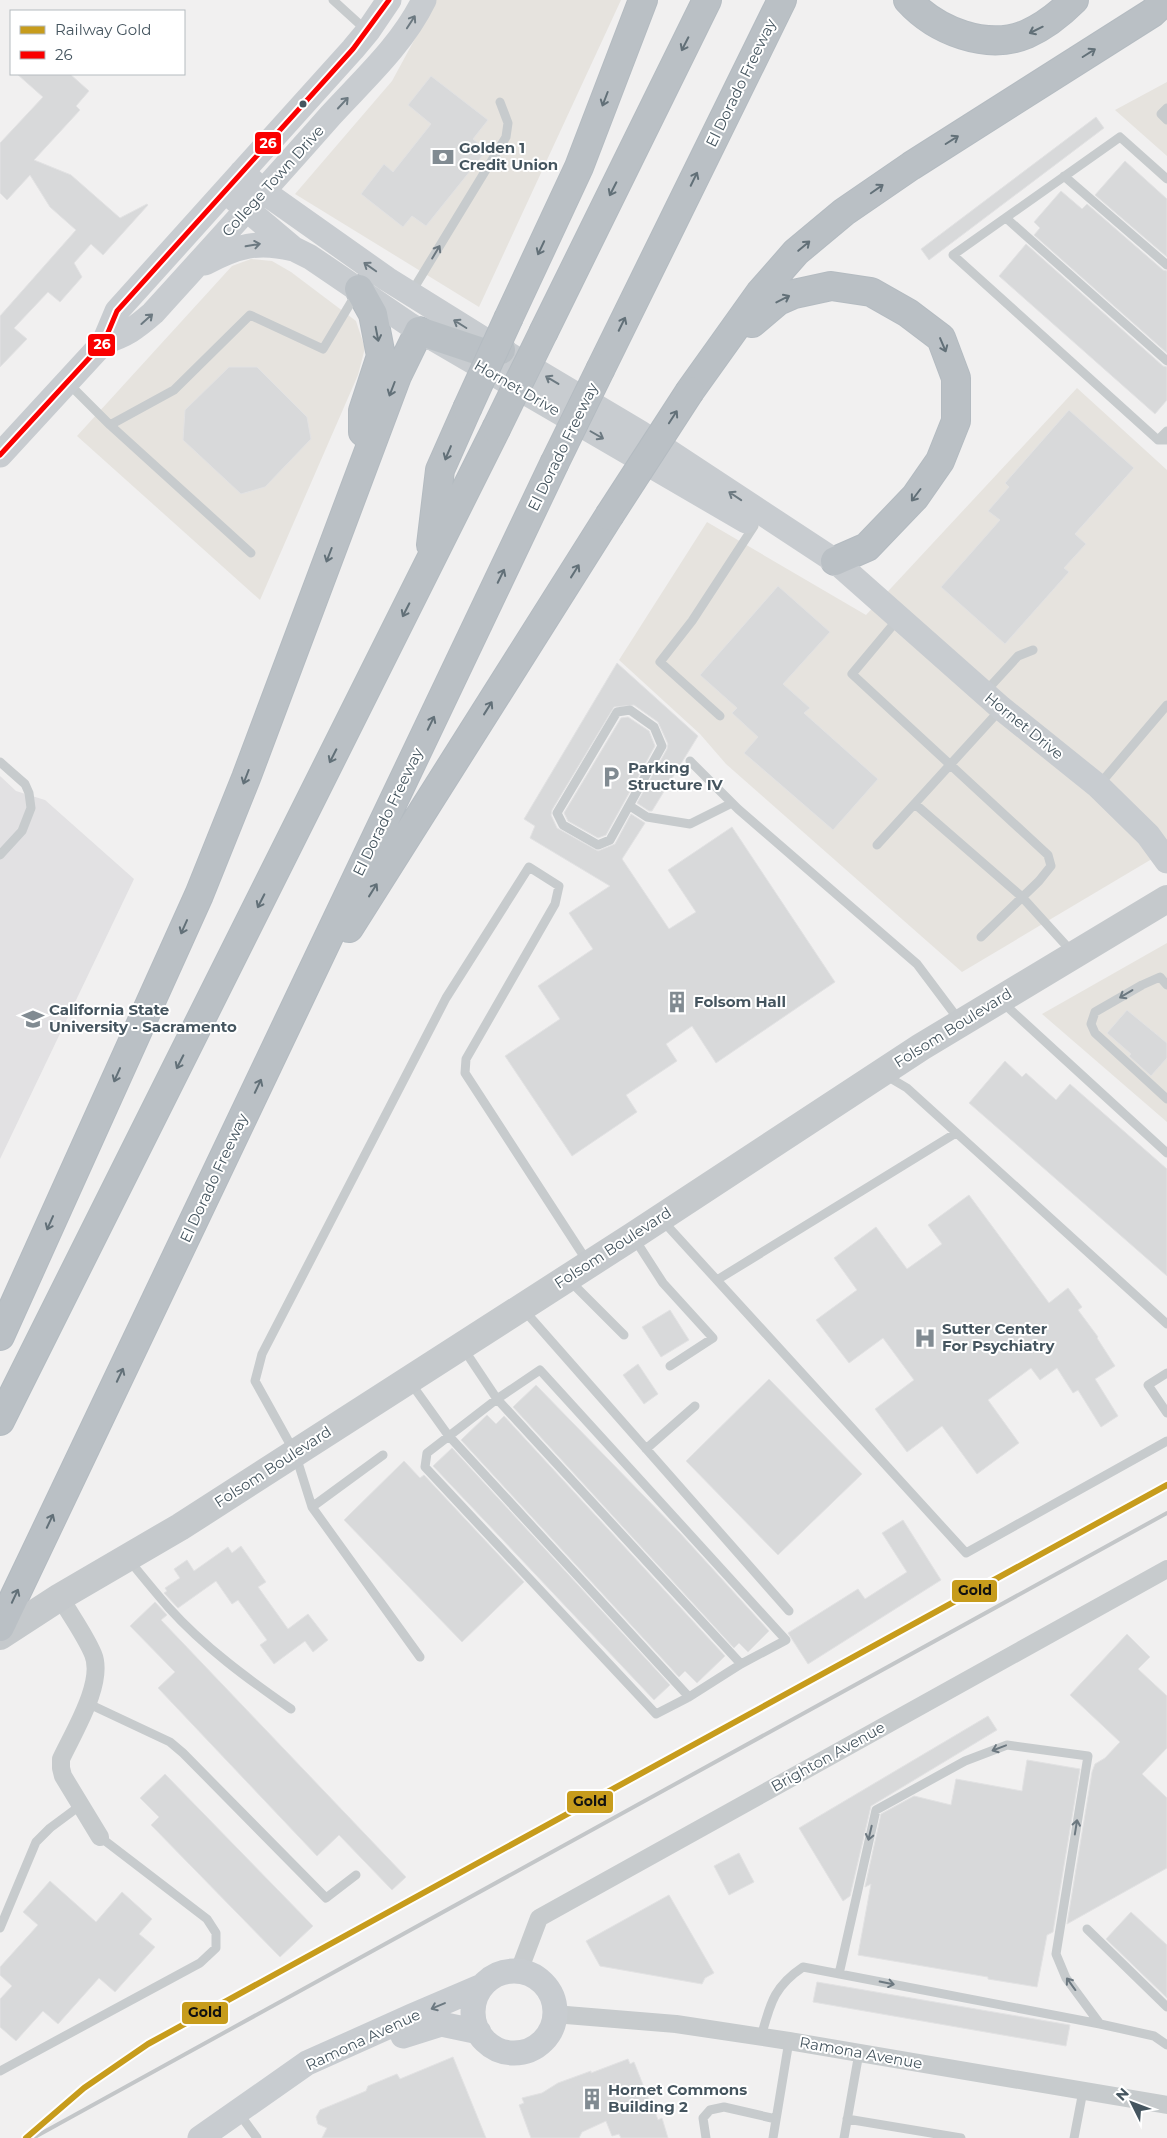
<svg xmlns="http://www.w3.org/2000/svg" width="1167" height="2138" font-family="Montserrat,sans-serif">
	<style>
		.commercial { fill: #e6e3de }
		.education { fill: #e2e1e3 }
		.building { fill: #d8d9da; stroke: #e2e2e3 }
		.lines { fill: none; stroke-linecap: round; stroke-linejoin: round }
		.highway-casing { stroke: #b4bbc1; stroke-width: 30 }
		.lane { stroke: #c7cbcd; stroke-width: 9 }
		.street { stroke: #c7cbcd; stroke-width: 18 }
		.secondary { stroke: #c8ccd0; stroke-width: 25 }
		.primary { stroke: #c5c9cc; stroke-width: 28 }
		.highway { stroke: #bac0c5; stroke-width: 28 }
		.rail { stroke: #c3c6c8; stroke-width: 4 }
		.highway-bridge-casing { stroke: #b4bbc1; stroke-width: 30; stroke-linecap: butt }
		.highway-bridge { stroke: #bac0c5; stroke-width: 28 }
		.bus-1-casing { stroke: #fff; stroke-width: 9 }
		.bus-1 { stroke: #fa0000; stroke-width: 5 }
		.rail-1-casing { stroke: #fff; stroke-width: 10 }
		.rail-1 { stroke: #c79c1c; stroke-width: 6 }
		.oneway { stroke: #6c7981 }
		.oneway2 { stroke: #627078 }
		.oneway3 { stroke: #6c7880 }
		.bus-dot { fill: #45555f; stroke: #fff; stroke-width: 2 }
		.labels { text-anchor: middle; stroke-width: 4; stroke-linejoin: round; paint-order: stroke }
		.street-label { font-size: 15px; fill: #45555f; stroke: #fff }
		.poi-label { font-size: 15px; font-weight: bold; fill: #45555f; stroke: #fff; text-anchor: start }
		.line-badge { stroke: #fff; stroke-width: 2 }
		.badge-label { font-size: 14px; text-anchor: middle; font-weight: bold; fill: #fff }
		.pale-badge-label { font-size: 14px; text-anchor: middle; font-weight: bold; fill: #111 }
	</style>
	<rect width="100%" height="100%" fill="#f1f0f0"/>
	<!-- commercial -->
	<path class="commercial" d="M436 0H621L479 307 295 194 392 81Z
		M1167 82V156L1115 110Z
		M251 259 272 261 291 272 356 321 365 348 358 375 260 600 77 436 232 266Z
		M1077 388 1167 470V850L962 972 726 764 700 734 619 660 707 522 866 615Z
		M1167 943V1122L1042 1014Z"/>
	<!-- education -->
	<path class="education" d="M0 776 16 791 45 800 134 879 0 1159Z"/>
	<!-- building -->
	<path class="building" d="M17 74H70L89 91 76 106 80 110 34 160 71 175 120 218 147 204 148 205 103 255 91 244 74 263 82 277 60 302 48 292 14 328 27 339 0 367V316L76 230 50 207 30 175 7 200 0 193V143L43 97Z
		M431 76 488 120 473 139 487 150 426 226 412 216 403 227 361 194 384 164 393 172 431 124 408 105Z
		M1096 117 1104 128 929 260 921 249Z
		M1125 161 1167 199V257L1095 195Z
		M1061 191 1082 209 1087 204 1163 270 1167 271V353L1034 235 1040 228 1034 222Z
		M1026 244 1163 366 1167 367V400L1155 414 999 276Z
		M229 367H257L307 417 311 439 265 487 241 494 183 440 185 410Z
		M1069 410 1134 468 1075 534 1086 544 1064 568 1069 572 1005 644 941 587 1000 520 988 511 1009 487 1005 483Z
		M778 586 830 632 783 684 810 708 804 713 878 779 833 830 744 753 758 737 732 713 737 708 700 675Z
		M617 663 698 736 652 811H649L637 803 667 749 668 744 658 722 634 705 614 707 552 810 551 815 557 828 598 851 615 844 631 814 645 823 622 859 669 929 696 912 668 870 732 827 835 982 716 1063 692 1026 666 1044 677 1061 626 1095 637 1112 572 1156 505 1056 560 1019 538 986 593 949 569 913 610 886 530 838 535 826 524 819Z
		M628 717 649 731 655 746 606 835 598 838 568 821 564 813 621 718Z
		M1127 1010 1167 1043V1058L1151 1076 1129 1056 1131 1054 1107 1033Z
		M1005 1061 1022 1077 1026 1073 1056 1100 1070 1084 1167 1169V1276L969 1103Z
		M969 1195 1049 1303 1068 1288 1082 1307 1078 1310 1098 1337 1097 1338 1115 1366 1095 1379 1118 1416 1101 1427 1078 1390 1073 1393 1057 1368 1040 1380 1031 1368 988 1400 1019 1443 977 1474 942 1426 907 1452 875 1409 914 1380 883 1338 849 1363 816 1320 857 1290 834 1258 876 1227 907 1269 942 1244 928 1225Z
		M670 1310 689 1340 661 1357 642 1327Z
		M638 1364 658 1394 644 1404 623 1375Z
		M769 1379 862 1474 778 1555 686 1461Z
		M536 1385 680 1533 769 1631 748 1652 739 1643 734 1648 513 1407Z
		M487 1415 496 1424 504 1416 725 1656 697 1683 685 1671 679 1677 461 1440Z
		M452 1448 670 1685 654 1700 433 1466Z
		M404 1461 420 1478 424 1475 524 1582 462 1642 344 1520Z
		M903 1520 941 1580 808 1664 788 1633 858 1589 865 1599 907 1572 882 1533Z
		M241 1546 266 1582 258 1587 288 1629 308 1614 328 1640 313 1652 305 1641 274 1664 260 1645 267 1640 238 1600 232 1604 216 1581 178 1608 164 1593 167 1591 165 1588 180 1578 174 1569 187 1560 194 1571 228 1547 232 1553Z
		M155 1602 167 1615 161 1620 406 1877 392 1890 339 1835 317 1856 158 1688 175 1672 130 1626Z
		M1127 1634 1150 1657 1138 1669 1167 1696V1748L1142 1774 1167 1798V1868L1067 1924 1092 1772 1095 1764 1105 1758 1120 1742 1070 1695Z
		M988 1716 997 1730 871 1806 850 1896 843 1901 799 1828Z
		M1027 1760 1080 1769 1053 1932 1047 1935 1037 1987 988 1979V1977L858 1955 871 1884 865 1887 881 1814 914 1796 951 1805 956 1779 1022 1791Z
		M165 1774 313 1926 280 1957 151 1825 159 1817 140 1798Z
		M739 1853 754 1882 729 1895 714 1866Z
		M50 1881 96 1922 122 1892 152 1919 139 1934 155 1947 115 1992 99 1978 58 2024 43 2011 16 2041 0 2027V1999L12 1986 0 1975V1967L38 1925 23 1912Z
		M669 1895 714 1973 705 1978 702 1984 600 1966 586 1941Z
		M1131 1912 1167 1945V1998L1106 1939Z
		M817 1982 1070 2025 1066 2046 813 2002Z
		M453 2057 486 2138H322L327 2128 318 2124 316 2117 320 2110 366 2091 368 2086 397 2074 400 2079Z
		M628 2059 630 2064 634 2062 653 2110 654 2109 658 2120 662 2118 668 2138H621L619 2134 612 2136 606 2121 582 2132 579 2138H531L519 2105 524 2103 522 2098 542 2093 558 2083 591 2071V2073Z"/>
	<g class="lines">
		<!-- highway casing -->
		<g class="highway-casing">
			<path id="highway" d="M908 0C936 31 987 51 1027 34 1045 26 1060 14 1074 0
				M359 289 373 314 381 356 363 411V432
				M509 317 579 167 643 0
				M752 323 778 301 794 294 831 286 871 292 908 313 941 338 956 378V421L940 461 915 497 867 547 835 561
				M544 331 707 0
				M601 368 782 0
				M690 391 760 293 796 252 844 212 911 166 1152 13 1166 0
				M431 545 440 470 467 409
				M349 928 609 516
				M0 1336 199 895 246 778 397 376 419 331 482 352 501 350
				M0 1421 496 429
				M0 1627 554 464"/>
		</g>
		<!-- lane -->
		<path class="lane" d="M333 0 366 30
			M1167 108 1161 114 1167 120
			M1064 176 1167 265
			M1167 179 1120 137 953 255 1158 440H1167
			M1006 218 1167 361
			M411 293 506 137 508 123 500 102
			M68 383 110 425
			M1158 440 1167 431
			M251 553 110 425 174 390 250 315 323 349 356 294
			M898 619 852 674 1048 855 1051 866 1039 881 981 937
			M986 691 1018 656 1033 650
			M630 710 654 727 662 746 610 840 598 845 563 825 557 813 617 712Z
			M720 716 660 662 692 621 754 526
			M690 761 738 809 917 964 959 1020
			M0 762 25 784 29 793 31 808 22 831 0 855
			M1099 785 1167 705
			M915 804 1022 897 1073 953
			M630 806 647 817 690 824 732 803
			M877 845 1000 710
			M1167 985 1160 977 1142 985 1095 1012 1091 1024 1095 1033 1167 1099
			M1002 1002 1167 1153
			M885 1075 907 1088 1167 1324
			M662 1220 966 1553 1167 1441
			M634 1238 663 1283 713 1338 670 1366
			M569 1280 624 1335
			M717 1280 956 1133
			M523 1309 789 1611
			M1167 1373 1148 1385 1167 1413
			M410 1382 448 1435 689 1697 741 1664 497 1399 463 1348
			M646 1449 695 1406
			M383 1455 312 1507 295 1453 255 1381 262 1354 446 998 529 867 559 886 555 904 466 1059 465 1073 587 1261
			M312 1507 420 1657
			M129 1560C142 1576 155 1592 169 1608 204 1647 248 1679 291 1709
			M689 1697 656 1714 425 1467 427 1453 497 1399 540 1370 786 1640 741 1664
			M87 1703 170 1742 183 1753 326 1898 356 1875
			M0 1928 36 1842 50 1828 81 1805
			M1087 1929 1167 2007
			M839 1974 876 1810 965 1761 1007 1745 1088 1756 1056 1954 1066 1978 1100 2024
			M761 2037C770 2005 773 1987 803 1967L1100 2024 1154 2036 1167 2045
			M0 2071 200 1963 216 1948V1933L207 1919 100 1837
			M238 2112 257 2138
			M847 2119 961 2138
			M706 2138 703 2118 710 2110 724 2107 776 2119
			M773 2138 789 2041
			M844 2138 859 2053
			M1074 2138 1083 2091"/>
		<!-- street -->
		<path class="street" d="M60 1597C71 1616 85 1635 93 1654 105 1682 73 1733 61 1759V1768L63 1776 100 1837
			M519 1971 539 1918 1167 1569
			M554 2014 676 2024 789 2041 1167 2105"/>
		<!-- secondary -->
		<path class="secondary" d="M242 172 264 192 387 279 501 350 639 432 835 561 1001 708 1098 786 1148 835 1167 861
			M225 191 294 249 310 257 410 325 746 521
			M205 263C237 246 258 240 293 249
			M104 342C126 335 136 328 153 313 213 247 272 182 331 115 364 79 402 45 424 0
			M0 455 104 342 117 311 353 49 368 31 389 0
			M473 2012a41 41 0 1 1 82 0a41 41 0 1 1-82 0Z
			M403 2036 441 2024 479 2032
			M200 2138 307 2063 412 2016 482 1986"/>
		<!-- primary -->
		<path class="primary" d="M0 1636 60 1597 180 1527 633 1236 921 1047 1167 899"/>
		<!-- highway -->
		<use href="#highway" class="highway"/>
		<!-- rail -->
		<path class="rail" d="M33 2138 1167 1513"/>
		<!-- highway-bridge casing -->
		<g class="highway-bridge-casing">
			<path id="highway-bridge" d="M467 409 509 317
				M496 429 544 331
				M554 464 601 368
				M609 516 690 391"/>
		</g>
		<!-- highway-bridge -->
		<use href="#highway-bridge" class="highway-bridge"/>
		<!-- bus-1 casing -->
		<g class="bus-1-casing">
			<path id="bus-1" d="M0 455 104 342 117 311 353 49 389 0"/>
		</g>
		<!-- bus-1 -->
		<use href="#bus-1" class="bus-1"/>
		<!-- rail-1 casing -->
		<g class="rail-1-casing">
			<path id="rail-1" d="M26 2138 84 2088 148 2044 1167 1485"/>
		</g>
		<!-- rail-1 -->
		<use href="#rail-1" class="rail-1"/>
	</g>
	<!-- one-way arrows -->
	<defs><path id="oneway-shaft" d="M-6 0H5M1.5-3L5.5 0L1.5 3" fill="none" stroke-width="1.6" stroke-linecap="round" stroke-linejoin="round" transform="scale(1.25)"/></defs>
	<g class="oneway">
		<use href="#oneway-shaft" transform="translate(411 22) rotate(-57)"/>
		<use href="#oneway-shaft" transform="translate(343 103) rotate(-47)"/>
		<use href="#oneway-shaft" transform="translate(253 245) rotate(-10)"/>
		<use href="#oneway-shaft" transform="translate(370 267) rotate(-145)"/>
		<use href="#oneway-shaft" transform="translate(147 319) rotate(-42)"/>
		<use href="#oneway-shaft" transform="translate(460 324) rotate(-148)"/>
		<use href="#oneway-shaft" transform="translate(552 380) rotate(-149)"/>
		<use href="#oneway-shaft" transform="translate(597 435) rotate(30)"/>
		<use href="#oneway-shaft" transform="translate(735 496) rotate(-146)"/>
		<use href="#oneway-shaft" transform="translate(438 2006) rotate(157)"/>
	</g>
	<g class="oneway2">
		<use href="#oneway-shaft" transform="translate(1036 30) rotate(154)"/>
		<use href="#oneway-shaft" transform="translate(685 44) rotate(117)"/>
		<use href="#oneway-shaft" transform="translate(1089 53) rotate(-32)"/>
		<use href="#oneway-shaft" transform="translate(605 99) rotate(111)"/>
		<use href="#oneway-shaft" transform="translate(952 140) rotate(-32)"/>
		<use href="#oneway-shaft" transform="translate(694 179) rotate(-64)"/>
		<use href="#oneway-shaft" transform="translate(613 189) rotate(117)"/>
		<use href="#oneway-shaft" transform="translate(877 189) rotate(-35)"/>
		<use href="#oneway-shaft" transform="translate(804 246) rotate(-40)"/>
		<use href="#oneway-shaft" transform="translate(541 248) rotate(115)"/>
		<use href="#oneway-shaft" transform="translate(783 299) rotate(-27)"/>
		<use href="#oneway-shaft" transform="translate(622 324) rotate(-64)"/>
		<use href="#oneway-shaft" transform="translate(377 334) rotate(79)"/>
		<use href="#oneway-shaft" transform="translate(943 345) rotate(67)"/>
		<use href="#oneway-shaft" transform="translate(392 389) rotate(111)"/>
		<use href="#oneway-shaft" transform="translate(673 417) rotate(-57)"/>
		<use href="#oneway-shaft" transform="translate(448 453) rotate(113)"/>
		<use href="#oneway-shaft" transform="translate(916 495) rotate(127)"/>
		<use href="#oneway-shaft" transform="translate(329 555) rotate(111)"/>
		<use href="#oneway-shaft" transform="translate(575 571) rotate(-58)"/>
		<use href="#oneway-shaft" transform="translate(501 576) rotate(-64)"/>
		<use href="#oneway-shaft" transform="translate(406 610) rotate(117)"/>
		<use href="#oneway-shaft" transform="translate(488 708) rotate(-58)"/>
		<use href="#oneway-shaft" transform="translate(431 723) rotate(-64)"/>
		<use href="#oneway-shaft" transform="translate(333 756) rotate(117)"/>
		<use href="#oneway-shaft" transform="translate(246 777) rotate(111)"/>
		<use href="#oneway-shaft" transform="translate(373 890) rotate(-58)"/>
		<use href="#oneway-shaft" transform="translate(261 901) rotate(117)"/>
		<use href="#oneway-shaft" transform="translate(184 927) rotate(114)"/>
		<use href="#oneway-shaft" transform="translate(180 1062) rotate(117)"/>
		<use href="#oneway-shaft" transform="translate(117 1075) rotate(114)"/>
		<use href="#oneway-shaft" transform="translate(258 1086) rotate(-65)"/>
		<use href="#oneway-shaft" transform="translate(50 1223) rotate(114)"/>
		<use href="#oneway-shaft" transform="translate(120 1375) rotate(-65)"/>
		<use href="#oneway-shaft" transform="translate(50 1521) rotate(-65)"/>
		<use href="#oneway-shaft" transform="translate(15 1596) rotate(-65)"/>
	</g>
	<g class="oneway3">
		<use href="#oneway-shaft" transform="translate(436 252) rotate(-59)"/>
		<use href="#oneway-shaft" transform="translate(1126 994) rotate(149)"/>
		<use href="#oneway-shaft" transform="translate(999 1748) rotate(159)"/>
		<use href="#oneway-shaft" transform="translate(1076 1827) rotate(-81)"/>
		<use href="#oneway-shaft" transform="translate(870 1833) rotate(103)"/>
		<use href="#oneway-shaft" transform="translate(887 1983) rotate(11)"/>
		<use href="#oneway-shaft" transform="translate(1071 1984) rotate(-126)"/>
	</g>
	<!-- icons -->
	<defs>
		<g id="bank-bare" transform="scale(1.725)"><path d="M-6-4H6V4H-6ZM0-2.3a2.3 2.3 0 1 0 0 4.6a2.3 2.3 0 1 0 0-4.6Z" fill="#818b92" stroke="#fff" stroke-width="2.5" paint-order="stroke"/></g>
		<g id="parking-bare" transform="scale(1.725)"><path d="M-3.5-5.5H1a3.5 3.5 0 0 1 0 7H-1V5.5H-3.5ZM-1-3.4V-.6H.8a1.4 1.4 0 0 0 0-2.8Z" fill="#818b92" stroke="#fff" stroke-width="2.5" paint-order="stroke"/></g>
		<g id="building-bare" transform="scale(1.725)"><path d="M-4-6H4V6H1V3H-1V6H-4ZM-2.5-4.3h1.7v1.8h-1.7ZM.8-4.3h1.7v1.8H.8ZM-2.5-1h1.7V.8h-1.7ZM.8-1h1.7V.8H.8Z" fill="#818b92" stroke="#fff" stroke-width="2.5" paint-order="stroke"/></g>
		<g id="university-bare" transform="scale(1.725)"><path d="M0-5L7-2L0 1L-7-2ZM-4 1L0 2.5L4 1V4Q0 6-4 4Z" fill="#818b92" stroke="#fff" stroke-width="2.5" paint-order="stroke"/></g>
		<g id="hospital-bare" transform="scale(1.725)"><path d="M-5-5h3v3.5h4V-5h3V5h-3V1.5h-4V5h-3Z" fill="#818b92" stroke="#fff" stroke-width="2.5" paint-order="stroke"/></g>
	</defs>
	<g fill-rule="evenodd">
		<use href="#bank-bare" x="443" y="157"/>
		<use href="#parking-bare" x="611" y="777"/>
		<use href="#building-bare" x="677" y="1002"/>
		<use href="#university-bare" x="33" y="1019"/>
		<use href="#hospital-bare" x="925" y="1338"/>
		<use href="#building-bare" x="592" y="2099"/>
	</g>
	<!-- markers -->
	<circle class="bus-dot" cx="303" cy="104" r="4.5"/>
	<g class="labels">
		<!-- street labels -->
		<g class="street-label">
			<text transform="translate(741 83) rotate(-64)" y="5">El Dorado Freeway</text>
			<text transform="translate(273 181) rotate(-48)" y="5">College Town Drive</text>
			<text transform="translate(517 388) rotate(30)" y="5">Hornet Drive</text>
			<text transform="translate(563 447) rotate(-64)" y="5">El Dorado Freeway</text>
			<text transform="translate(1024 726) rotate(39)" y="5">Hornet Drive</text>
			<text transform="translate(388 812) rotate(-64)" y="5">El Dorado Freeway</text>
			<text transform="translate(953 1028) rotate(-32)" y="5">Folsom Boulevard</text>
			<text transform="translate(214 1178) rotate(-65)" y="5">El Dorado Freeway</text>
			<text transform="translate(613 1248) rotate(-33)" y="5">Folsom Boulevard</text>
			<text transform="translate(273 1467) rotate(-33)" y="5">Folsom Boulevard</text>
			<text transform="translate(828 1757) rotate(-29)" y="5">Brighton Avenue</text>
			<text transform="translate(363 2040) rotate(-25)" y="5">Ramona Avenue</text>
			<text transform="translate(861 2053) rotate(10)" y="5">Ramona Avenue</text>
		</g>
		<!-- poi labels -->
		<g class="poi-label">
			<text x="459" y="153">Golden 1<tspan x="459" dy="17">Credit Union</tspan></text>
			<text x="628" y="773">Parking<tspan x="628" dy="17">Structure IV</tspan></text>
			<text x="694" y="1007">Folsom Hall</text>
			<text x="49" y="1015">California State<tspan x="49" dy="17">University - Sacramento</tspan></text>
			<text x="942" y="1334">Sutter Center<tspan x="942" dy="17">For Psychiatry</tspan></text>
			<text x="608" y="2095">Hornet Commons<tspan x="608" dy="17">Building 2</tspan></text>
		</g>
	</g>
	<g class="line-badge">
		<rect x="254" y="131" width="28" height="24" rx="5" fill="#fa0000"/>
		<rect x="87" y="333" width="29" height="24" rx="5" fill="#fa0000"/>
		<rect x="951" y="1579" width="47" height="24" rx="5" fill="#c79c1c"/>
		<rect x="566" y="1790" width="48" height="24" rx="5" fill="#c79c1c"/>
		<rect x="181" y="2001" width="48" height="24" rx="5" fill="#c79c1c"/>
	</g>
	<g class="badge-label">
		<text x="268" y="148">26</text>
		<text x="102" y="349">26</text>
	</g>
	<g class="pale-badge-label">
		<text x="975" y="1595">Gold</text>
		<text x="590" y="1806">Gold</text>
		<text x="205" y="2017">Gold</text>
	</g>
	<!-- legend -->
	<rect x="10" y="10" width="175" height="65" fill="#ffffff" stroke="#b5bbbf"/>
	<rect x="20" y="26" width="25" height="8" fill="#c79c1c" stroke="#b5bbbf"/>
	<text x="55" y="35" font-size="15" fill="#45555f">Railway Gold</text>
	<rect x="20" y="51" width="25" height="8" fill="#fa0000" stroke="#b5bbbf"/>
	<text x="55" y="60" font-size="15" fill="#45555f">26</text>
	<!-- north arrow -->
	<g transform="translate(1132 2103) rotate(312)" stroke="#ffffff" stroke-width="4" paint-order="stroke">
	<path d="M0-4L9 19L0 12L-9 19Z" fill="#45555f"/>
	<text y="-8" font-size="14" font-weight="bold" text-anchor="middle" fill="#45555f">N</text>
	</g>
</svg>
